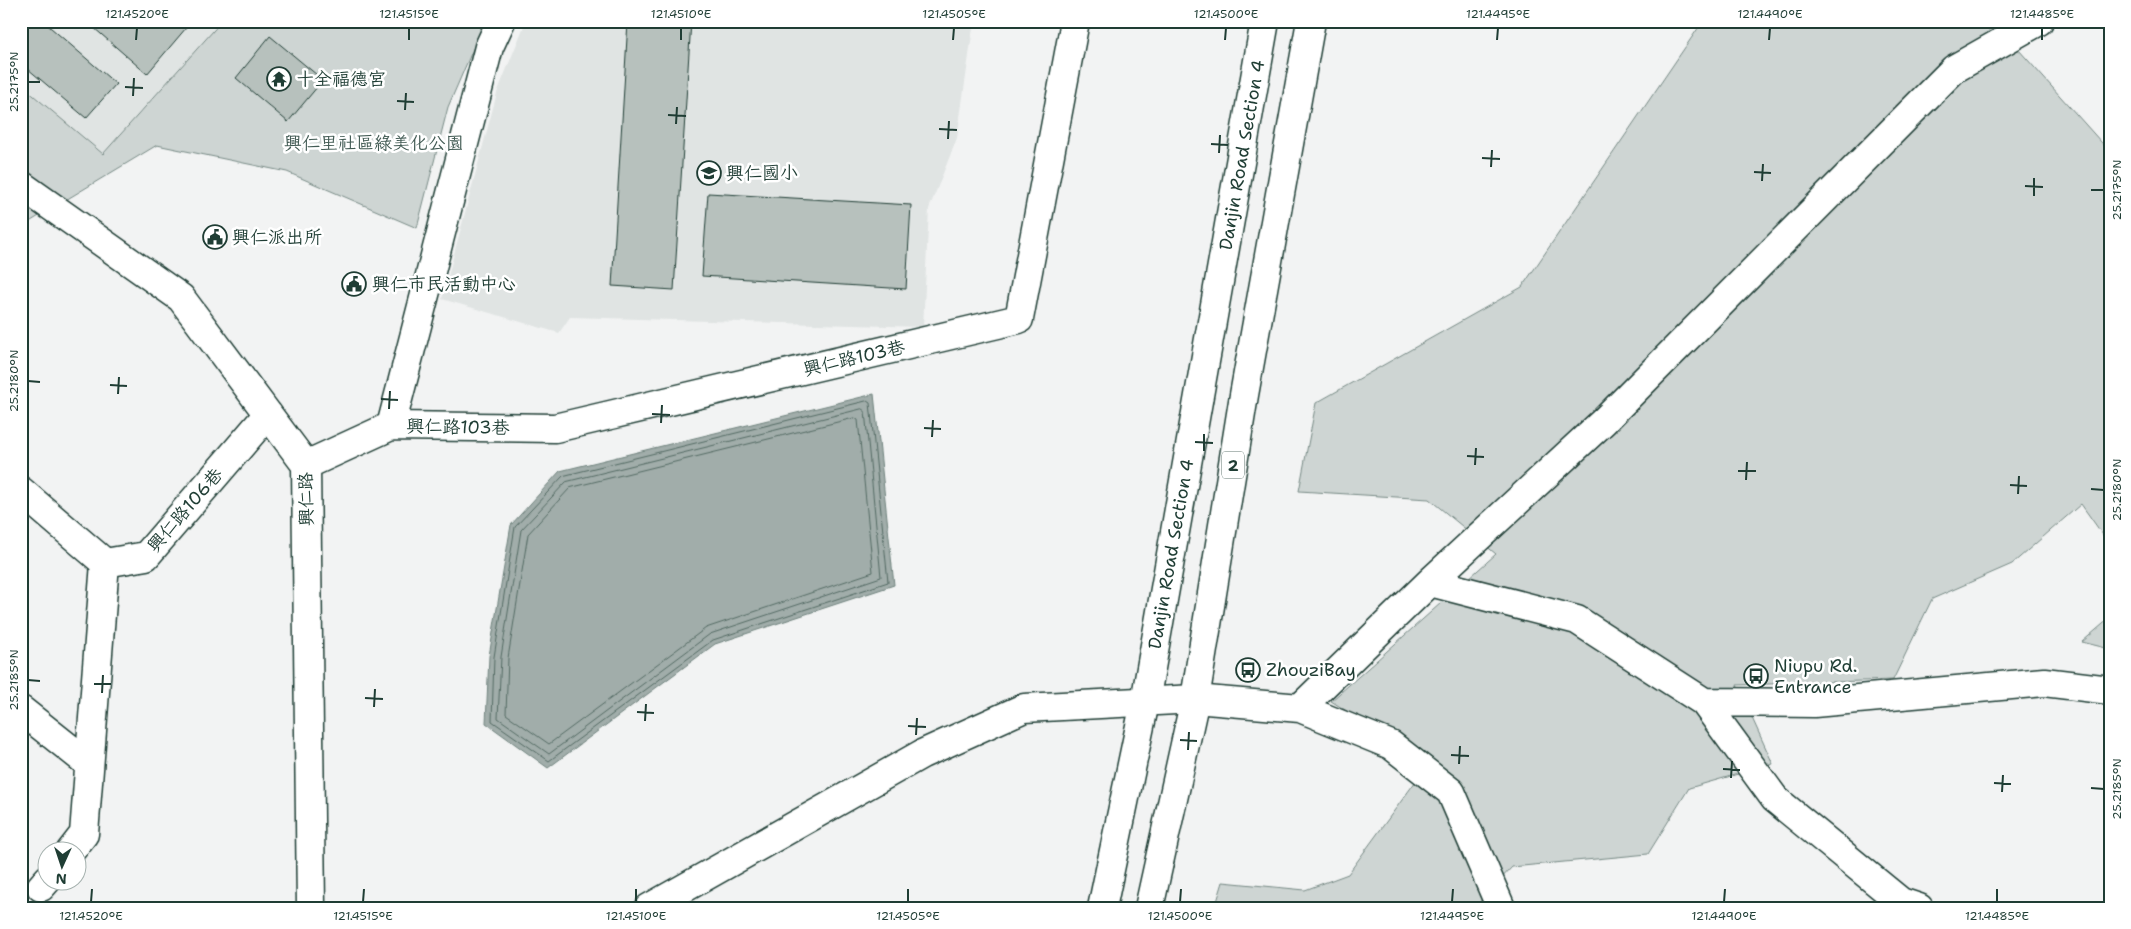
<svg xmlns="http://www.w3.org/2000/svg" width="2131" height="929" font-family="'Shantell Sans','LXGW WenKai TC',sans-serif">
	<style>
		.built { fill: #e0e4e3 }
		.green { fill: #ced5d3; stroke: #768984 }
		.water { fill: #a1adaa; stroke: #6d807b }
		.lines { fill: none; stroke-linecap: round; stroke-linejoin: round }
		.shore { stroke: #536a63; stroke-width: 1 }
		.building { fill: #b7c1bd; stroke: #1f3d34 }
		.minor-casing { stroke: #1f3d34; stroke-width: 31 }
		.primary-casing { stroke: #1f3d34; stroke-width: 31 }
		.minor { stroke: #fff; stroke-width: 28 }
		.primary { stroke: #fff; stroke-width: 28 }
		.ticks { fill: none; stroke: #1f3d34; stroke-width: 2 }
		.labels { text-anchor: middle; stroke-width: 5; stroke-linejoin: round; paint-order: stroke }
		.shield { fill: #fff; stroke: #627771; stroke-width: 1 }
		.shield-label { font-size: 16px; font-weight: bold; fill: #1f3d34 }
		.poi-label { font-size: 18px; fill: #1f3d34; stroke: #fff; text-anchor: start }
		.park-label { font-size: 18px; fill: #425b54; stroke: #fff }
		.street-label { font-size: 18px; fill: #1f3d34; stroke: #fff }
		.neatline { fill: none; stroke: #1f3d34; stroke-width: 2 }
		.ticks-label { font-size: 12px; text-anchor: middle; fill: #1f3d34 }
	</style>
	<rect width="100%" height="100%" fill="#f2f3f3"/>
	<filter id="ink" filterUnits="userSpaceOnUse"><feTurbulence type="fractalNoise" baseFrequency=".02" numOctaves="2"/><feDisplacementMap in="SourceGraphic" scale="10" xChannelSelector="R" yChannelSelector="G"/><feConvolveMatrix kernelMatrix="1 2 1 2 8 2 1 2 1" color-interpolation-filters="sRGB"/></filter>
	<g filter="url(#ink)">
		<!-- built -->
		<path class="built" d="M21 21H222L103 154 21 85Z
			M526 21H974L957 138 929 209 923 327 570 317 559 333 442 299 497 93Z"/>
		<!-- green -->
		<path class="green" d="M222 21H485L448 107 417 228 287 172 157 145 21 227V85L103 154Z
			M1703 21H2040L2010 40 2110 152V545L2081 504 2012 564 1932 599 1893 680 1737 685 1773 764 1689 788 1648 854 1512 867 1474 908H1215L1223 882 1305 890 1348 874 1429 763 1331 701 1496 554 1429 499 1299 491 1316 403 1522 287Z
			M2110 618V649L2082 642Z"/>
		<!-- water -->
		<path class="water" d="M874 394 894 585 715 644 548 768 486 723 489 656 511 525 560 471Z"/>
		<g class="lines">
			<!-- shore -->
			<path class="shore" d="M867 401 870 403 888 582 713 640 549 761 492 721 494 657 515 527 563 476Z
				M862 409 865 411 881 577 710 634 549 754 498 718 501 657 521 530 566 482Z
				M855 418 858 420 873 572 706 628 549 744 506 714 508 658 528 534 570 488Z"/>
		</g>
		<!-- building -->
		<path class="building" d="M21 21H43L116 84 86 118 21 63Z
			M86 21H192L147 74Z
			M628 21H691L674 290 612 286Z
			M270 36 323 80 288 122 236 78Z
			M708 193 911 205 906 289 702 276Z"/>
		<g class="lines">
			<!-- minor casing -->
			<g class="minor-casing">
				<path id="minor" d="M21 185 181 298 306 465 311 908
					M391 426 555 428 1019 319 1075 21
					M306 465 391 426 489 47 501 21
					M21 491 105 563
					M1430 582 1604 421 1954 69 2039 21
					M1704 702 1775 799 1901 902 1919 908
					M1300 708 1391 745 1451 792 1501 908
					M21 710 89 764
					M70 852 84 834 105 563 146 556 268 414
					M41 887 48 879
					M649 908 922 754 1024 708 1195 699 1300 708 1430 582 1577 620 1704 702 1814 703 2044 682 2110 690"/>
			</g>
			<!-- primary casing -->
			<g class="primary-casing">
				<path id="primary" d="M1102 908 1145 702 1265 21
					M1149 908 1195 699 1244 395 1311 21"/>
			</g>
			<!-- minor -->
			<use href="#minor" class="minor"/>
			<!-- primary -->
			<use href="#primary" class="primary"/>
		</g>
	</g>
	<!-- ticks -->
	<path class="ticks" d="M136 40 137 28M409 40V28M681 40V28M953 40 954 28M1225 40 1226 28M1497 40 1498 28M1769 40 1770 28M2042 40V28M28 82H40M125 87 143 88M133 96 134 78M397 101 414 102M405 110 406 93M668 115 686 116M676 124 677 107M939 129 957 130M948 139 949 121M1211 144 1228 145M1219 153 1220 135M1482 158 1500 159M1491 167 1492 150M1754 172 1771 173M1762 181 1763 164M2025 186 2043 187M2091 190H2104M2034 196V178M28 381 40 382M110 385 127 386M118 394 119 377M381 399 398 400M389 409 390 391M652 414 670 415M661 423 662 405M924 428 941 429M932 437 933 420M1195 442 1213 443M1204 451V434M1467 456 1484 457M1475 465 1476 448M1738 471H1756M1746 480 1747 462M2010 485 2027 486M2091 489 2104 490M2018 494 2019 476M28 680 40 681M94 684H111M102 693 103 675M365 698 383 699M374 707 375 689M637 712 654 713M645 721 646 704M908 726 926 727M916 735 917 718M1180 740 1197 741M1188 750 1189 732M1451 755 1469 756M1459 764 1460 746M1723 769 1740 770M1731 778 1732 761M1994 783 2011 784M2091 788 2104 789M2002 792 2003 775M91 902 92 889M363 902 364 889M636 902V889M908 902V889M1180 902 1181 889M1452 902 1453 889M1724 902 1725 889M1997 902V889"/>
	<!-- icons -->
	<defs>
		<g id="temple-ring" transform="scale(1.25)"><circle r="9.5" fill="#fff" stroke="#1f3d34" stroke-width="1.5"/><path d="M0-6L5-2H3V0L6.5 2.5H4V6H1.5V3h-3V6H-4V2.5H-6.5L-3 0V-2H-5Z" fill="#1f3d34"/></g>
		<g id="school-ring" transform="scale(1.25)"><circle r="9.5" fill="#fff" stroke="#1f3d34" stroke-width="1.5"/><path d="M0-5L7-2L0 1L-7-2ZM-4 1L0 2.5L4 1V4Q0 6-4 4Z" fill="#1f3d34"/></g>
		<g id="civic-ring" transform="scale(1.25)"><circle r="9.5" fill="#fff" stroke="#1f3d34" stroke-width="1.5"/><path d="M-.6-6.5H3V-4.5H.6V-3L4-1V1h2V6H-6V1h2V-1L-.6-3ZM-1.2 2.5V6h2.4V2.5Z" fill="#1f3d34"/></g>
		<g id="bus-ring" transform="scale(1.25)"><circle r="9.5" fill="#fff" stroke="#1f3d34" stroke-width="1.5"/><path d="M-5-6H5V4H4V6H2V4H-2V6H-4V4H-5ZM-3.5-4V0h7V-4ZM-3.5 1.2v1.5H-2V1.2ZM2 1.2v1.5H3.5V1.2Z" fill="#1f3d34"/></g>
	</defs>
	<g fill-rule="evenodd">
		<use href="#temple-ring" x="279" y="79"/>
		<use href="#school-ring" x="709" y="173"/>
		<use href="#civic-ring" x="215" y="237"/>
		<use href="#civic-ring" x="354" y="284"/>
		<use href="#bus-ring" x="1248" y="670"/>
		<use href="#bus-ring" x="1756" y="676"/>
	</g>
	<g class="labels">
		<!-- shield labels -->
		<rect class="shield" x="1222" y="451.5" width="22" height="27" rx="4"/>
		<g class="shield-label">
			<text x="1233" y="471">2</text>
		</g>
		<!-- poi labels -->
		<g class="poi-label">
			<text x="296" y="85">十全福德宮</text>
			<text x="726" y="179">興仁國小</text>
			<text x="232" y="243">興仁派出所</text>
			<text x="372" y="290">興仁市民活動中心</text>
			<text x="1774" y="672">Niupu Rd.<tspan x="1774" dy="21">Entrance</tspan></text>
			<text x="1266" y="676">ZhouziBay</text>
		</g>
		<!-- park labels -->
		<g class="park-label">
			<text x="374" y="149">興仁里社區綠美化公園</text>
		</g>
		<!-- street labels -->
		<g class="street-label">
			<text transform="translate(1242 155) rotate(-80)" y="6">Danjin Road Section 4</text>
			<text transform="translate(854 358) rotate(-13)" y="6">興仁路103巷</text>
			<text transform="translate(458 427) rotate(1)" y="6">興仁路103巷</text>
			<text transform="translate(306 499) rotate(-91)" y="6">興仁路</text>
			<text transform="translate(185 510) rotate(-49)" y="6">興仁路106巷</text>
			<text transform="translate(1171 554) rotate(-80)" y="6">Danjin Road Section 4</text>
		</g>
	</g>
	<!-- margin -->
	<rect width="2131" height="929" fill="none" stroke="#fff" stroke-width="55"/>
	<!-- north arrow -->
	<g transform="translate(62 866) rotate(183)"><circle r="24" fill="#ffffff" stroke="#a5b1ae"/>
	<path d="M0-4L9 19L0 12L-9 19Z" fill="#1f3d34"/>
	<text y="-8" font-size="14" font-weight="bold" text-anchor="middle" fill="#1f3d34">N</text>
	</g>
	<rect x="28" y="28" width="2076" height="874" class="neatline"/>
	<g class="ticks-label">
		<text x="137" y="18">121.4520°E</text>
		<text x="409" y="18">121.4515°E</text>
		<text x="681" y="18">121.4510°E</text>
		<text x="954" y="18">121.4505°E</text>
		<text x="1226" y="18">121.4500°E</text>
		<text x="1498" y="18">121.4495°E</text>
		<text x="1770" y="18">121.4490°E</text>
		<text x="2042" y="18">121.4485°E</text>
		<text transform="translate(14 82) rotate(-90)" y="4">25.2175°N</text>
		<text transform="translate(2117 190) rotate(-90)" y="4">25.2175°N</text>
		<text transform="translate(14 381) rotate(-90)" y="4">25.2180°N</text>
		<text transform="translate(2117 490) rotate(-90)" y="4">25.2180°N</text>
		<text transform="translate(14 680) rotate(-90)" y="4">25.2185°N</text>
		<text transform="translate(2117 789) rotate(-90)" y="4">25.2185°N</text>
		<text x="91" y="920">121.4520°E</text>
		<text x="363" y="920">121.4515°E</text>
		<text x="636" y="920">121.4510°E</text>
		<text x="908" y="920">121.4505°E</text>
		<text x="1180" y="920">121.4500°E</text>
		<text x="1452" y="920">121.4495°E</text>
		<text x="1724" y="920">121.4490°E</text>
		<text x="1997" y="920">121.4485°E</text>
	</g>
</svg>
